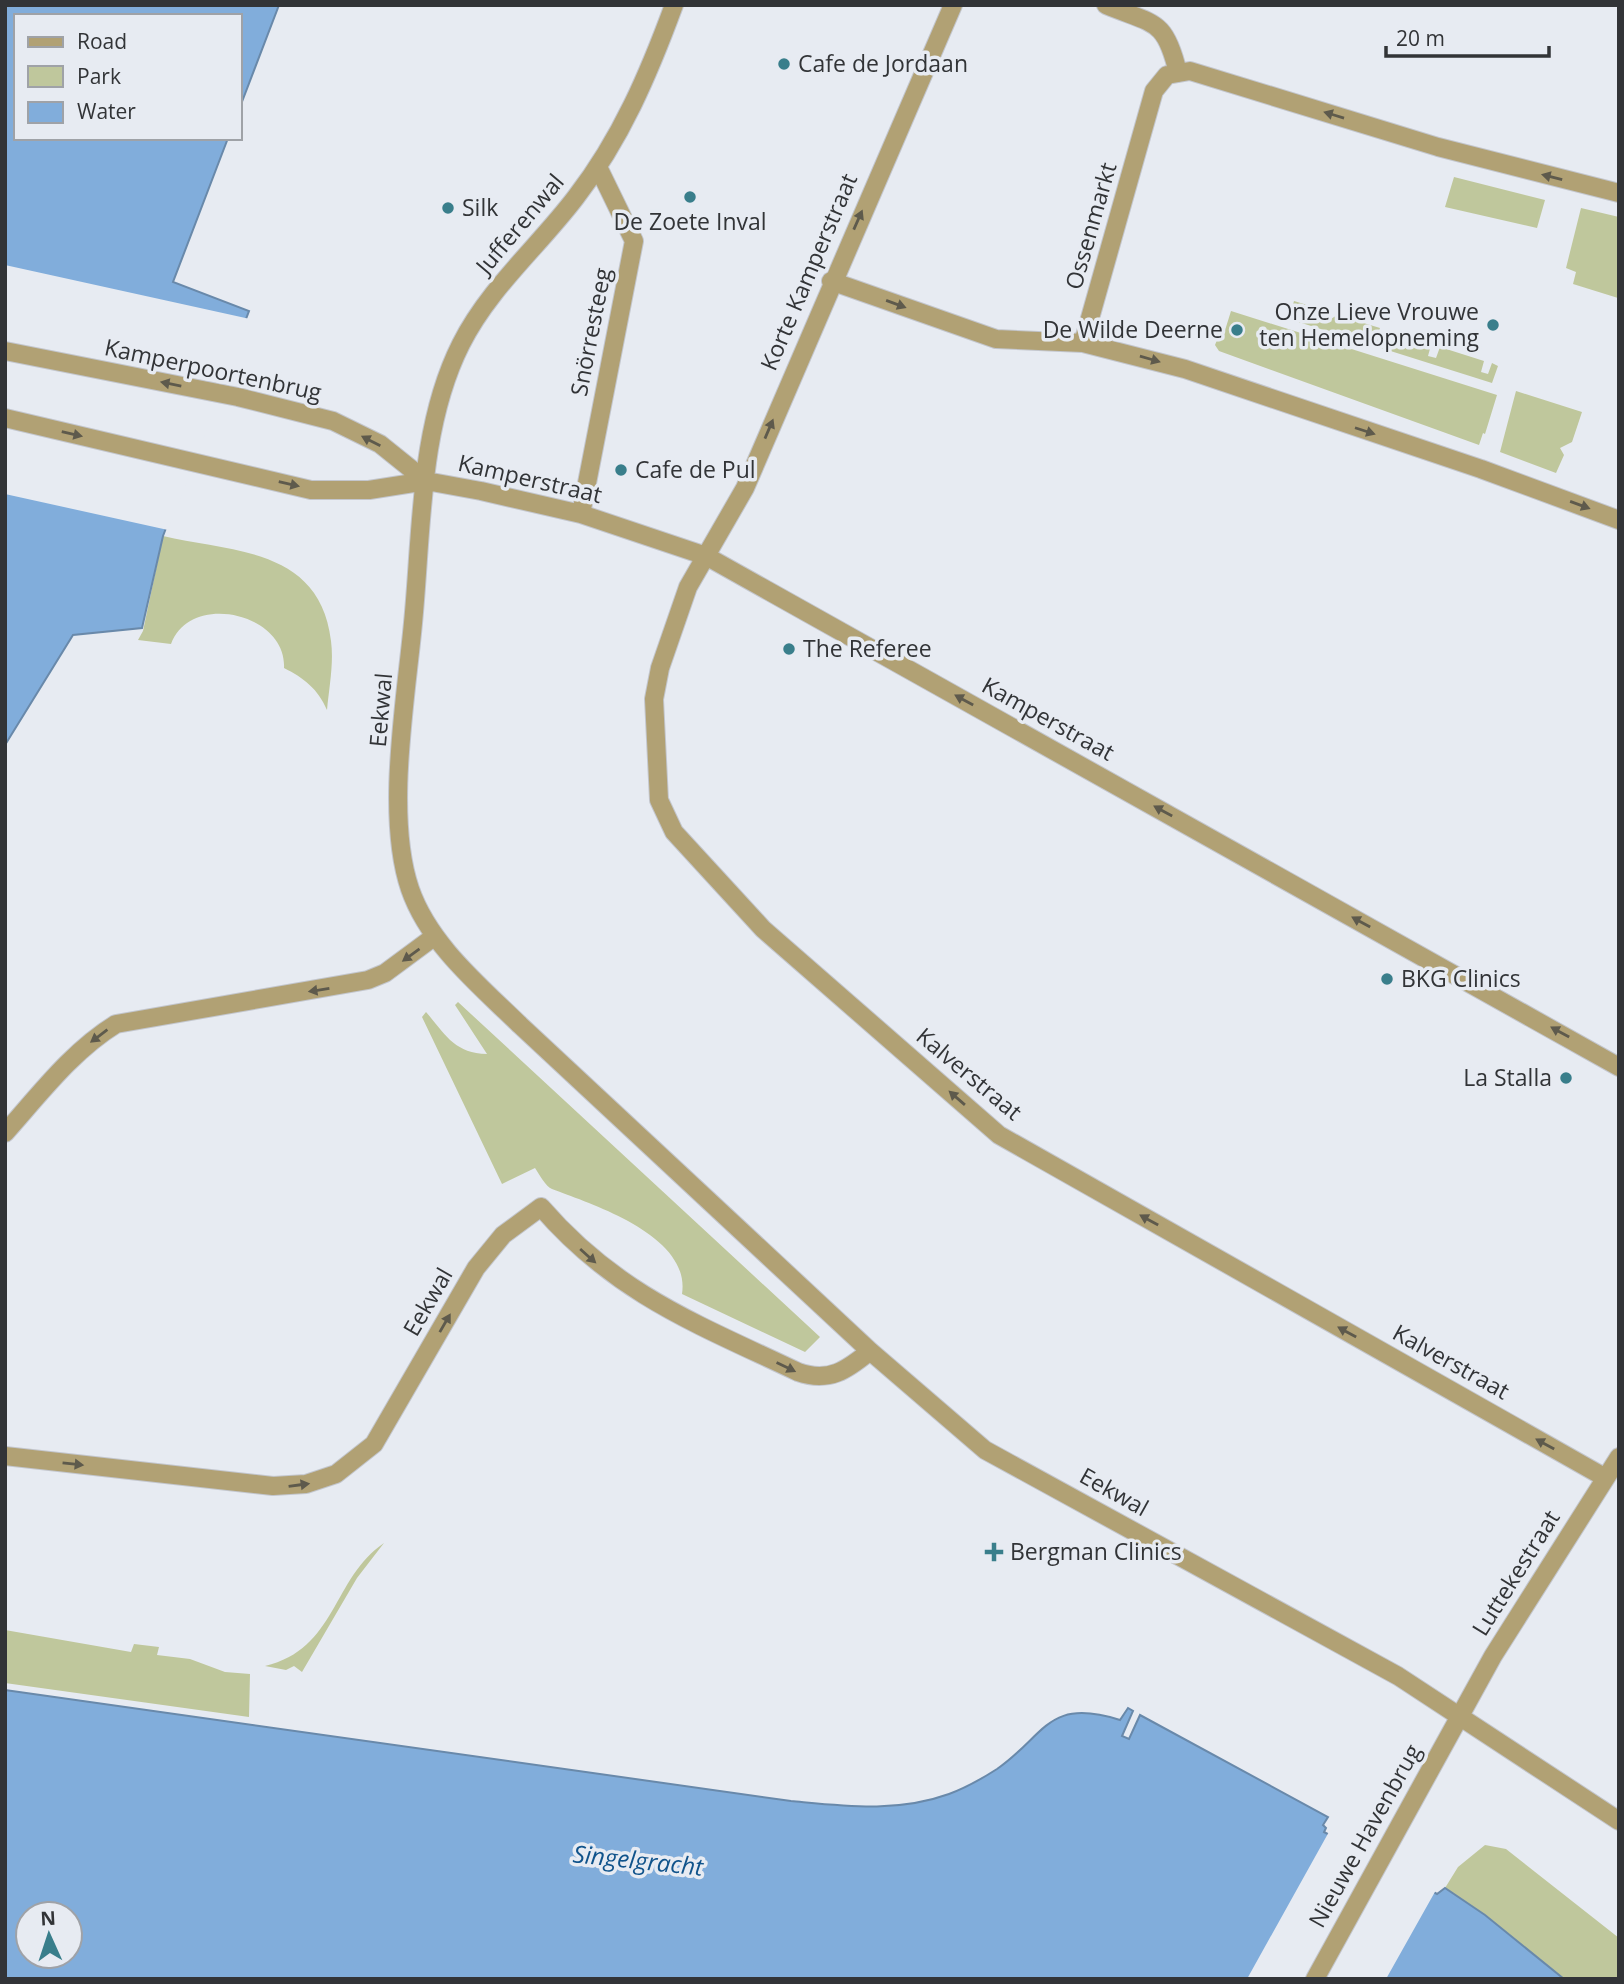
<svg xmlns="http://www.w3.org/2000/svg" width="1624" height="1984" font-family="'Open Sans',sans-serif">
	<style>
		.green { fill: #bfc79c }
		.water { fill: #81addb; stroke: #6989aa; stroke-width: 2; fill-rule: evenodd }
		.pier { fill: #e7ebf2 }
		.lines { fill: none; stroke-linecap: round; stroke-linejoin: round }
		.street-casing { stroke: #c3c6cd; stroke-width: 20 }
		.street { stroke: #b1a174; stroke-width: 18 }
		.oneway { fill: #5e5a4c }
		.poi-dot { fill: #397e8b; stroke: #e7ebf2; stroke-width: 2.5 }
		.labels { text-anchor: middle; stroke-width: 7; stroke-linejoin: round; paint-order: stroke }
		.poi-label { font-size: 23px; fill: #323437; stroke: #e7ebf2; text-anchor: start }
		.street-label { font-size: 23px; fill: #323437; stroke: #e7ebf2 }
		.water-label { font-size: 24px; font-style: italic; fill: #10538b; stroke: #e7ebf2 }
	</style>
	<rect width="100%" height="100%" fill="#e7ebf2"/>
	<!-- green -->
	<path class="green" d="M1454 177 1545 200 1537 228 1445 207Z
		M1581 208 1619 217 1618 298 1573 284 1576 272 1566 268Z
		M1294 301 1327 311 1324 313 1328 321 1337 315 1380 328 1376 339 1384 342 1388 331 1431 345 1428 356 1436 358 1440 347 1484 361 1481 372 1488 374 1492 363 1498 366 1492 383 1289 319Z
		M1231 311 1497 395 1485 434 1483 433 1479 445 1219 351 1215 345 1217 340H1222Z
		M1516 391 1582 412 1572 442 1560 448 1564 455 1556 473 1500 452Z
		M163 536C230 552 320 547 331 641 334 663 329 688 327 710 318 689 304 678 284 668 287 613 190 591 171 644L138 640 143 631Z
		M458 1002 820 1337 805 1352 682 1294C691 1235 591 1204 552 1189 546 1187 539 1174 535 1168L502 1184 422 1017 426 1012C446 1035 454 1053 487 1054L455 1005Z
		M384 1543 357 1578 302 1672 294 1666 286 1670 265 1666C337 1649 332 1578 384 1543Z
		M5 1630 131 1652 134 1644 159 1647 157 1655 190 1659 225 1672 250 1674 249 1717 5 1683Z
		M1485 1845 1506 1849 1619 1938V1979H1564L1485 1915 1445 1888 1458 1867Z"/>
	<!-- water -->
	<path class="water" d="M5 5H279L240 107V16H16V138H228L173 282 249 311 163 536 142 628 73 635 5 745Z
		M5 1690 791 1801C845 1806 897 1813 949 1794 965 1788 983 1778 997 1769 1046 1735 1047 1697 1120 1720L1128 1708 1133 1711 1122 1736 1129 1739 1140 1715 1328 1817 1323 1825 1326 1828 1324 1832 1437 1894 1445 1888 1485 1915 1564 1979H5ZM28 1914H70V1956H28Z"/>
	<!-- pier -->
	<path class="pier" d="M5 265 250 319 168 530 5 494Z
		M1330 1830 1436 1890 1386 1979H1247Z"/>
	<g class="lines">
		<!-- street casing -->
		<g class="street-casing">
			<path id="street" d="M674 5C649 73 621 139 576 197 539 246 489 288 461 344 419 427 422 532 413 623 406 699 385 816 410 889 429 944 479 985 520 1025L870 1351 985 1450 1398 1676 1619 1821
				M953 5 745 488 688 587 660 668 654 699 659 800 674 832 763 929 999 1135 1604 1477
				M1106 5C1154 25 1165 18 1178 73
				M831 281 996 339 1083 343 1185 369 1481 469 1619 520
				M1083 343 1154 91 1167 75 1190 71 1438 147 1619 193
				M5 351 238 397 333 421 380 444 426 481
				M5 418 311 490H369L426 481 481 491 581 514 706 556 1619 1067
				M581 514 634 241 598 167
				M5 1133C39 1095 72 1051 116 1024L368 980 385 973 435 936
				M5 1456 273 1486 306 1484 336 1474 374 1444 476 1268 503 1235 541 1207C616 1294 697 1324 798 1372 829 1383 847 1370 870 1351
				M1315 1979 1493 1656 1619 1457"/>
		</g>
		<!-- street -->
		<use href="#street" class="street"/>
	</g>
	<!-- one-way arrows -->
	<defs><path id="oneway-solid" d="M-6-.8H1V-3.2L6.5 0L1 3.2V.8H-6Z" transform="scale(1.75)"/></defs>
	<g class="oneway">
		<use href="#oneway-solid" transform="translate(1334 115) rotate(-163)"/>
		<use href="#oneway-solid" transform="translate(1552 177) rotate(-166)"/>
		<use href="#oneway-solid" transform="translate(858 220) rotate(-66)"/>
		<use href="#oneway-solid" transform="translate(896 304) rotate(20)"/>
		<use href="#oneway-solid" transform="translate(1150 359) rotate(16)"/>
		<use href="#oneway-solid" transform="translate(171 384) rotate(-169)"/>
		<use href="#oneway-solid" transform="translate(769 429) rotate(-67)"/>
		<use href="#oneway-solid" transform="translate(1365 431) rotate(18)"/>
		<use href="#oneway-solid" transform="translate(72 434) rotate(13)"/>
		<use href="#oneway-solid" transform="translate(371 441) rotate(-153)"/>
		<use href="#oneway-solid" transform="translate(289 484) rotate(13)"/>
		<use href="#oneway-solid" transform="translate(1580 505) rotate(20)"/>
		<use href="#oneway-solid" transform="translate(964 700) rotate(-151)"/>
		<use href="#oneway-solid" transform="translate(1163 811) rotate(-151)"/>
		<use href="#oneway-solid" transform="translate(1361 922) rotate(-151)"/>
		<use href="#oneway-solid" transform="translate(411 955) rotate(144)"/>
		<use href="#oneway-solid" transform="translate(319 990) rotate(171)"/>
		<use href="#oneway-solid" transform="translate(1560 1032) rotate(-151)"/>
		<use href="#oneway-solid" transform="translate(99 1036) rotate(143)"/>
		<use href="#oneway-solid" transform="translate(957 1098) rotate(-139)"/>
		<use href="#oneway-solid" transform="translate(1149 1220) rotate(-151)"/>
		<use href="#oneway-solid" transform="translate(588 1256) rotate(42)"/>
		<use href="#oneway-solid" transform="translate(445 1323) rotate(-60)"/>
		<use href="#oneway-solid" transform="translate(1347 1332) rotate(-151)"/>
		<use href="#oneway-solid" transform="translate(786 1367) rotate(26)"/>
		<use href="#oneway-solid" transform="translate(1545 1444) rotate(-151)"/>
		<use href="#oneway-solid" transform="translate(73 1464) rotate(6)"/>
		<use href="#oneway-solid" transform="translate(299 1485) rotate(-8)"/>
	</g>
	<!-- markers -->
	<g class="poi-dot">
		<circle cx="784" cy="64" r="7"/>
		<circle cx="690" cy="197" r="7"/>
		<circle cx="448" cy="208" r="7"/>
		<circle cx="1493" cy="325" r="7"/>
		<circle cx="1237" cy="330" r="7"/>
		<circle cx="621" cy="470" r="7"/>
		<circle cx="789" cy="649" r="7"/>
		<circle cx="1387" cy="979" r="7"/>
		<circle cx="1566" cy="1078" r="7"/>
		<path d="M990.5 1541.5h7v7h7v7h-7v7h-7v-7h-7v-7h7z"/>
	</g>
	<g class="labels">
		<!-- poi labels -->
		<g class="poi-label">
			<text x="798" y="72">Cafe de Jordaan</text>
			<text x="462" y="216">Silk</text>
			<text x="690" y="230" text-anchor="middle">De Zoete Inval</text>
			<text x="1479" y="320" text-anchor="end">Onze Lieve Vrouwe<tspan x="1479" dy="26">ten Hemelopneming</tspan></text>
			<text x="1223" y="338" text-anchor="end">De Wilde Deerne</text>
			<text x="635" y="478">Cafe de Pul</text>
			<text x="803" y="657">The Referee</text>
			<text x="1401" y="987">BKG Clinics</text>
			<text x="1552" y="1086" text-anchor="end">La Stalla</text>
			<text x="1010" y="1560">Bergman Clinics</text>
		</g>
		<!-- street labels -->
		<g class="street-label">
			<text transform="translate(520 224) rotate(-50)" y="8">Jufferenwal</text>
			<text transform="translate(1091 226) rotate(-74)" y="8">Ossenmarkt</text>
			<text transform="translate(809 272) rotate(-67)" y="8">Korte Kamperstraat</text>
			<text transform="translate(591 332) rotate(-79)" y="8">Snörresteeg</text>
			<text transform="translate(213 370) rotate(12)" y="8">Kamperpoortenbrug</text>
			<text transform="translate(530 479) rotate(13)" y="8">Kamperstraat</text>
			<text transform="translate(381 710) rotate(-85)" y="8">Eekwal</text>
			<text transform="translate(1048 719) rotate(29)" y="8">Kamperstraat</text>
			<text transform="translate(969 1074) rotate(40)" y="8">Kalverstraat</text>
			<text transform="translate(428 1302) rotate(-60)" y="8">Eekwal</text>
			<text transform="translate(1451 1362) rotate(29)" y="8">Kalverstraat</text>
			<text transform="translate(1114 1492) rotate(29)" y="8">Eekwal</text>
			<text transform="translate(1516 1573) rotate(-58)" y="8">Luttekestraat</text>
			<text transform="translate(1365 1836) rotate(-61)" y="8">Nieuwe Havenbrug</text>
		</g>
		<!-- water labels -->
		<g class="water-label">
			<text transform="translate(638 1861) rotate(6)" y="8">Singelgracht</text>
		</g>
	</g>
	<!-- border -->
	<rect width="1624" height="1984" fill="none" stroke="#323437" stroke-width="14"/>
	<!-- legend -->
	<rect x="14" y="14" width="228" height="126" fill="#e7ebf2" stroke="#9fa2a7" stroke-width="2"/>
	<rect x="28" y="37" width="35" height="10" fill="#b1a174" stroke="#9fa2a7" stroke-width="2"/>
	<text x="77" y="49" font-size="21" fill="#323437">Road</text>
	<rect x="28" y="66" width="35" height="21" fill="#bfc79c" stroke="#9fa2a7" stroke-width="2"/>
	<text x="77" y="84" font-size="21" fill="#323437">Park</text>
	<rect x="28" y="102" width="35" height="21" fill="#81addb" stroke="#9fa2a7" stroke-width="2"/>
	<text x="77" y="119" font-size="21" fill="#323437">Water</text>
	<!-- north arrow -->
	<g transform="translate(49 1935) rotate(357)"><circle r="33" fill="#e7ebf2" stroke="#9fa2a7" stroke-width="2"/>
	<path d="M0-5L12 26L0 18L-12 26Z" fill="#397e8b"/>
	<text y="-10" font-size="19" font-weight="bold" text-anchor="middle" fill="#323437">N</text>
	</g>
	<!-- scale -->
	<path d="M1386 46v10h163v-10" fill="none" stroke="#323437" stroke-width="3.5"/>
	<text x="1396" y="46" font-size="21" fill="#323437" stroke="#e7ebf2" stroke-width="5" paint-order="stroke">20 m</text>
</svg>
